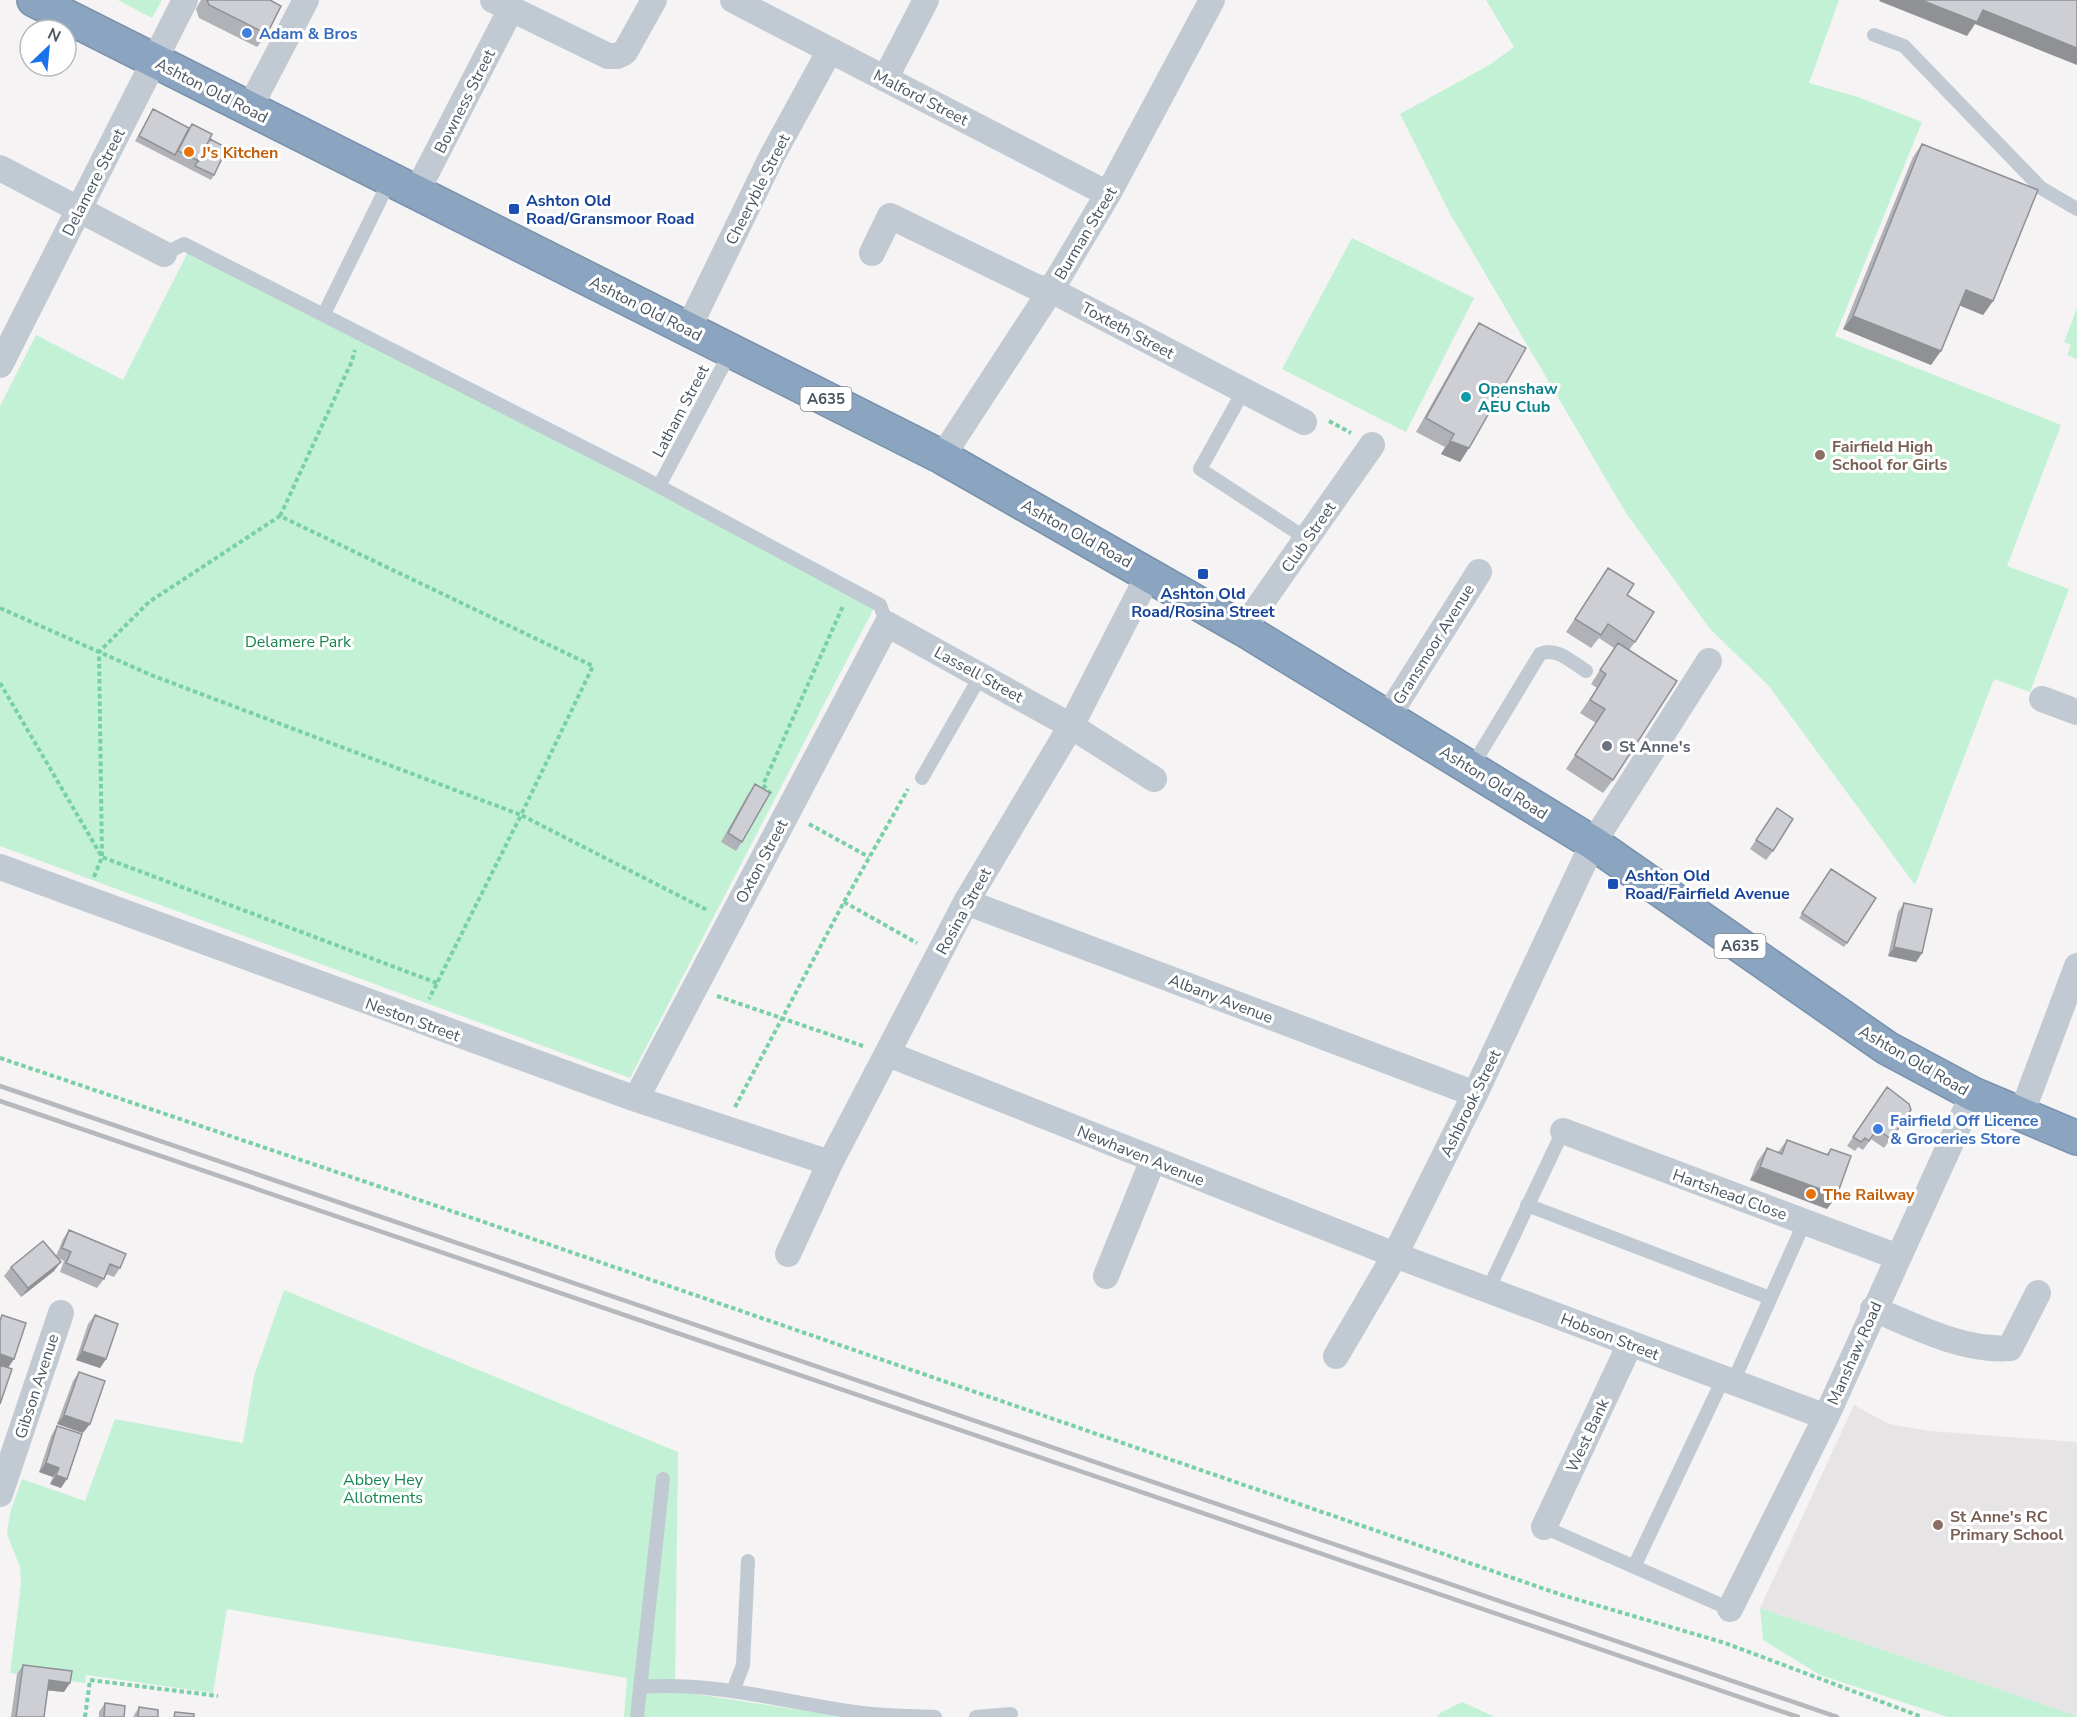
<svg xmlns="http://www.w3.org/2000/svg" width="2077" height="1717" font-family="'Nunito Sans',sans-serif">
	<style>
		.education { fill: #e6e4e5 }
		.green { fill: #c3f1d5 }
		.lines { fill: none; stroke-linecap: round; stroke-linejoin: round }
		.highway-casing { stroke: #7690ad; stroke-width: 36 }
		.path { stroke: #7ad0a6; stroke-width: 4; stroke-dasharray: 4.5 3; stroke-linecap: butt }
		.lane { stroke: #c1cad2; stroke-width: 14 }
		.street { stroke: #c1cad2; stroke-width: 26 }
		.highway { stroke: #8ba5c1; stroke-width: 33 }
		.rail { stroke: #b5b8bd; stroke-width: 4.5 }
		.wall { fill: #b0b2b7 }
		.shaded-wall { fill: #909195 }
		.building { fill: #cdcfd5; stroke: #909195; stroke-width: 1.5 }
		.shop-dot { fill: #3f7fe0; stroke: #fff; stroke-width: 2 }
		.food-dot { fill: #e8710a; stroke: #fff; stroke-width: 2 }
		.transit-dot { fill: #1a4fb4; stroke: #fff; stroke-width: 2 }
		.culture-dot { fill: #0f9aa8; stroke: #fff; stroke-width: 2 }
		.education-dot { fill: #8d6e63; stroke: #fff; stroke-width: 2 }
		.worship-dot { fill: #6b7280; stroke: #fff; stroke-width: 2 }
		.labels { text-anchor: middle; stroke-width: 6; stroke-linejoin: round; paint-order: stroke }
		.shield { fill: #fff; stroke: #808990; stroke-width: 1.5 }
		.shield-label { font-size: 15px; font-weight: bold; fill: #4a5661 }
		.shop-label { font-size: 16px; font-weight: bold; fill: #366cbe; stroke: #fff; text-anchor: start }
		.street-label { font-size: 16px; fill: #4a5661; stroke: #fff }
		.food-label { font-size: 16px; font-weight: bold; fill: #c56008; stroke: #fff; text-anchor: start }
		.transit-label { font-size: 16px; font-weight: bold; fill: #164399; stroke: #fff; text-anchor: start }
		.culture-label { font-size: 16px; font-weight: bold; fill: #0d838f; stroke: #fff; text-anchor: start }
		.education-label { font-size: 16px; font-weight: bold; fill: #785e54; stroke: #fff; text-anchor: start }
		.park-label { font-size: 16px; fill: #17864f; stroke: #fff }
		.worship-label { font-size: 16px; font-weight: bold; fill: #5b616d; stroke: #fff; text-anchor: start }
	</style>
	<rect width="100%" height="100%" fill="#f5f3f3"/>
	<!-- education -->
	<path class="education" d="M1854 1405 1889 1424 1930 1431 2077 1442V1716L1760 1608Z"/>
	<!-- green -->
	<path class="green" d="M118 0H162L152 18Z
		M1486 0H1839L1809 83 1858 97 1922 122 1835 336 2061 425 2007 566 2069 589 2030 692 1994 679 1915 885 1768 685 1710 629 1626 513 1449 212 1400 114 1491 64 1514 47Z
		M1352 238 1474 298 1406 432 1282 369Z
		M188 252 637 481 875 606 630 1078 0 846V406L36 335 123 380Z
		M2077 308V359L2067 355 2071 345 2064 342Z
		M284 1290 678 1452 675 1691 846 1717H624L627 1678 227 1609 213 1693 86 1675 85 1683 10 1673 21 1584 20 1567 7 1534 10 1513 22 1479 85 1501 115 1419 243 1443 254 1376Z
		M1760 1608 2077 1716V1717H1948L1820 1675 1763 1640Z
		M1462 1702 1495 1717H1437L1440 1713Z"/>
	<g class="lines">
		<!-- highway casing -->
		<g class="highway-casing">
			<path id="highway" d="M34 0 942 457 1243 629 1593 843 1887 1048 1973 1094 2077 1138"/>
		</g>
		<!-- path -->
		<path class="path" d="M1329 421 1351 433
			M280 516 352 361 355 350
			M0 608 151 675 521 815 429 999
			M0 683 102 857 437 983
			M771 794 763 785 843 606
			M809 824 869 857
			M94 877 102 857 99 652 149 602 280 516 593 666 521 815 709 911
			M844 902 917 943
			M717 996 863 1046
			M0 1058 484 1222 1562 1595 1725 1643 1922 1717
			M735 1107 844 902 908 789
			M85 1717 90 1680 218 1696"/>
		<!-- lane -->
		<path class="lane" d="M1874 35 1904 46 2041 188 2077 209
			M164 254 184 244 636 474 880 605 887 624
			M324 314 390 180
			M1244 390 1200 469 1307 539
			M659 486 731 351
			M1471 768 1540 654C1556 646 1573 663 1586 671
			M922 778 981 675
			M1527 1205 1770 1298
			M1488 1290 1563 1131
			M1733 1382 1805 1221
			M1544 1527 1730 1609
			M1634 1567 1723 1379
			M640 1687C715 1681 788 1703 862 1713 886 1716 911 1716 935 1717
			M733 1691 743 1665 748 1561
			M637 1717 663 1479
			M976 1717 1011 1714"/>
		<!-- street -->
		<path class="street" d="M493 0 608 56H617L625 52 654 0
			M733 0 1108 194
			M885 79 926 0
			M249 109 306 0
			M0 168 164 254
			M416 193 511 9
			M872 253 890 216 1036 287 1051 290 1304 422
			M688 329 772 156 830 50
			M0 365 185 0
			M942 457 1051 290 1108 194 1212 0
			M1243 629 1372 445
			M2042 699 2077 712
			M1388 716 1479 572
			M0 867 636 1099 830 1163
			M966 902 1475 1094
			M888 1054 1395 1255 1826 1417
			M636 1099 887 624 1071 726 1154 779
			M2021 1115 2077 966
			M1563 1131 1898 1257
			M788 1254 830 1163 966 902 1071 726 1149 574
			M1106 1276 1153 1160
			M1873 1309C1916 1326 1963 1352 2010 1348L2038 1293
			M1336 1356 1395 1255 1475 1094 1593 843 1709 661
			M0 1494 61 1313
			M1544 1527 1630 1344
			M1730 1609 1826 1417 1973 1094"/>
		<!-- highway -->
		<use href="#highway" class="highway"/>
		<!-- rail -->
		<path class="rail" d="M0 1086 1837 1717
			M0 1101 1798 1717"/>
	</g>
	<!-- wall -->
	<path class="wall" d="M201 0H270L267 34 257 47 199 18 196 9Z
		M153 109 189 128 192 124 210 139 214 175 211 180 135 141Z
		M1922 144 1993 301 1983 315 1959 305 1931 365 1843 329 1913 157Z
		M1479 323 1469 448 1460 462 1441 454 1445 447 1416 432 1470 336Z
		M1608 568 1627 595 1635 642 1629 650 1613 780 1603 793 1566 769 1596 723 1580 713 1597 688 1591 684 1614 648 1599 638 1591 648 1566 632Z
		M755 784 742 842 736 851 721 842 748 794Z
		M1777 808 1773 851 1766 860 1750 849Z
		M1831 869 1847 943 1844 947 1799 918Z
		M1904 903 1922 953 1916 962 1888 956 1898 912Z
		M1887 1087 1911 1110 1884 1148 1871 1139 1863 1150 1858 1147 1855 1151 1847 1146Z
		M1787 1140 1826 1155 1831 1149 1837 1195 1827 1209 1750 1180 1757 1162 1767 1148 1778 1152Z
		M69 1230 120 1268 114 1277 106 1274 104 1279 97 1288 60 1272 64 1261 58 1258 54 1271 21 1297 4 1276 11 1267 56 1256 63 1239Z
		M95 1315 106 1359 100 1368 76 1360 88 1324Z
		M79 1372 83 1433 57 1424 73 1381Z
		M57 1426 61 1488 50 1484 53 1477 39 1472 51 1436Z
		M23 1665 64 1692 48 1690 44 1717H11L17 1674Z
		M105 1703 124 1717H97H99V1712Z
		M139 1707 158 1717H133Z"/>
	<!-- shaded-wall -->
	<path class="shaded-wall" d="M1880 0H1921L1983 10 2077 48V65L1975 24 1967 36 1879 1Z
		M1966 290 1993 301 1983 315 1956 304Z
		M1853 316 1941 351 1931 365 1843 329Z
		M1450 441 1469 448 1460 462 1441 454Z
		M1894 947 1922 953 1916 962 1888 956Z
		M1760 1167 1837 1195 1827 1209 1750 1180Z
		M61 1262 54 1271 21 1297 28 1288Z
		M82 1351 106 1359 100 1368 76 1360Z
		M0 1354 14 1359 8 1368 0 1366Z
		M64 1415 90 1424 83 1433 57 1424Z
		M46 1463 59 1468 53 1477 39 1472Z
		M56 1475 67 1479 61 1488 50 1484Z
		M49 1680 70 1683 64 1692 43 1690Z"/>
	<!-- building -->
	<path class="building" d="M207 0H270L281 6 267 34 209 5Z
		M1921 0H2077V48L1983 10 1977 22Z
		M153 109 189 128 175 155 139 136Z
		M192 124 212 134 199 161 178 151Z
		M210 139 227 148 214 175 195 166Z
		M1922 144 2038 190 1993 301 1966 290 1941 351 1853 316Z
		M1479 323 1526 348 1469 448 1450 441 1454 434 1426 418Z
		M1608 568 1634 584 1627 595 1654 612 1635 642 1608 624 1601 635 1575 619Z
		M1618 643 1677 681 1613 780 1575 755 1605 709 1590 700 1606 674 1600 670Z
		M755 784 770 793 742 842 728 833Z
		M1777 808 1793 819 1773 851 1756 840Z
		M1831 869 1876 898 1847 943 1802 913Z
		M1904 903 1932 909 1922 953 1894 947Z
		M1887 1087 1909 1104 1911 1110 1891 1139 1877 1129 1869 1141 1865 1138 1861 1142 1853 1137Z
		M1787 1140 1828 1155 1831 1149 1851 1156 1837 1195 1760 1167 1767 1148 1782 1154Z
		M69 1230 126 1254 120 1268 110 1264 104 1279 66 1263 71 1252 62 1248Z
		M43 1241 61 1262 28 1288 11 1267Z
		M2 1315 26 1323 14 1359 0 1354V1321Z
		M95 1315 118 1324 106 1359 82 1351Z
		M0 1365 12 1369 0 1404Z
		M79 1372 105 1381 90 1424 64 1415Z
		M57 1426 82 1434 67 1479 56 1475 59 1468 46 1463Z
		M23 1665 72 1671 70 1683 49 1680 44 1717H16Z
		M105 1703 125 1706 124 1717H104Z
		M139 1707 158 1710V1717H138Z
		M175 1712 194 1714V1717H174Z"/>
	<!-- markers -->
	<g class="shop-dot">
		<circle cx="247" cy="33" r="6"/>
		<circle cx="1878" cy="1129" r="6"/>
	</g>
	<g class="food-dot">
		<circle cx="189" cy="152" r="6"/>
		<circle cx="1811" cy="1194" r="6"/>
	</g>
	<g class="transit-dot">
		<rect x="508" y="203" width="12" height="12" rx="3"/>
		<rect x="1197" y="568" width="12" height="12" rx="3"/>
		<rect x="1607" y="878" width="12" height="12" rx="3"/>
	</g>
	<circle class="culture-dot" cx="1466" cy="397" r="6"/>
	<g class="education-dot">
		<circle cx="1820" cy="455" r="6"/>
		<circle cx="1938" cy="1525" r="6"/>
	</g>
	<circle class="worship-dot" cx="1607" cy="746" r="6"/>
	<g class="labels">
		<!-- shield labels -->
		<g class="shield">
			<rect x="800.5" y="387" width="51" height="24" rx="4.5"/>
			<rect x="1714.5" y="934" width="51" height="24" rx="4.5"/>
		</g>
		<g class="shield-label">
			<text x="826" y="404">A635</text>
			<text x="1740" y="951">A635</text>
		</g>
		<!-- shop labels -->
		<g class="shop-label">
			<text x="259" y="39">Adam &amp; Bros</text>
			<text x="1890" y="1126">Fairfield Off Licence<tspan x="1890" dy="18">&amp; Groceries Store</tspan></text>
		</g>
		<!-- street labels -->
		<g class="street-label">
			<text transform="translate(212 90) rotate(27)" y="6">Ashton Old Road</text>
			<text transform="translate(921 97) rotate(27)" y="6">Malford Street</text>
			<text transform="translate(464 101) rotate(-63)" y="6">Bowness Street</text>
			<text transform="translate(93 182) rotate(-63)" y="6">Delamere Street</text>
			<text transform="translate(757 189) rotate(-63)" y="6">Cheeryble Street</text>
			<text transform="translate(1085 233) rotate(-59)" y="6">Burman Street</text>
			<text transform="translate(646 308) rotate(27)" y="6">Ashton Old Road</text>
			<text transform="translate(1128 330) rotate(28)" y="6">Toxteth Street</text>
			<text transform="translate(680 411) rotate(-62)" y="6">Latham Street</text>
			<text transform="translate(1077 533) rotate(29)" y="6">Ashton Old Road</text>
			<text transform="translate(1308 537) rotate(-55)" y="6">Club Street</text>
			<text transform="translate(1433 644) rotate(-58)" y="6">Gransmoor Avenue</text>
			<text transform="translate(979 674) rotate(29)" y="6">Lassell Street</text>
			<text transform="translate(1494 782) rotate(32)" y="6">Ashton Old Road</text>
			<text transform="translate(761 861) rotate(-62)" y="6">Oxton Street</text>
			<text transform="translate(963 911) rotate(-61)" y="6">Rosina Street</text>
			<text transform="translate(1221 998) rotate(21)" y="6">Albany Avenue</text>
			<text transform="translate(413 1019) rotate(20)" y="6">Neston Street</text>
			<text transform="translate(1914 1060) rotate(30)" y="6">Ashton Old Road</text>
			<text transform="translate(1470 1103) rotate(-64)" y="6">Ashbrook Street</text>
			<text transform="translate(1141 1155) rotate(22)" y="6">Newhaven Avenue</text>
			<text transform="translate(1730 1194) rotate(20)" y="6">Hartshead Close</text>
			<text transform="translate(1610 1336) rotate(21)" y="6">Hobson Street</text>
			<text transform="translate(1854 1353) rotate(-66)" y="6">Manshaw Road</text>
			<text transform="translate(36 1386) rotate(-72)" y="6">Gibson Avenue</text>
			<text transform="translate(1587 1435) rotate(-65)" y="6">West Bank</text>
		</g>
		<!-- food labels -->
		<g class="food-label">
			<text x="201" y="158">J's Kitchen</text>
			<text x="1823" y="1200">The Railway</text>
		</g>
		<!-- transit labels -->
		<g class="transit-label">
			<text x="526" y="206">Ashton Old<tspan x="526" dy="18">Road/Gransmoor Road</tspan></text>
			<text x="1203" y="599" text-anchor="middle">Ashton Old<tspan x="1203" dy="18">Road/Rosina Street</tspan></text>
			<text x="1625" y="881">Ashton Old<tspan x="1625" dy="18">Road/Fairfield Avenue</tspan></text>
		</g>
		<!-- culture labels -->
		<g class="culture-label">
			<text x="1478" y="394">Openshaw<tspan x="1478" dy="18">AEU Club</tspan></text>
		</g>
		<!-- education labels -->
		<g class="education-label">
			<text x="1832" y="452">Fairfield High<tspan x="1832" dy="18">School for Girls</tspan></text>
			<text x="1950" y="1522">St Anne's RC<tspan x="1950" dy="18">Primary School</tspan></text>
		</g>
		<!-- park labels -->
		<g class="park-label">
			<text x="298" y="647">Delamere Park</text>
			<text x="383" y="1485">Abbey Hey<tspan x="383" dy="18">Allotments</tspan></text>
		</g>
		<!-- worship labels -->
		<g class="worship-label">
			<text x="1619" y="752">St Anne's</text>
		</g>
	</g>
	<!-- north arrow -->
	<g transform="translate(48 48) rotate(26)"><circle r="28" fill="#ffffff" stroke="#b7bbc0" stroke-width="1.5"/>
	<path d="M0-4.5L10 22L0 15L-10 22Z" fill="#1a73e8"/>
	<text y="-9" font-size="16" font-weight="bold" text-anchor="middle" fill="#4a5661">N</text>
	</g>
</svg>
